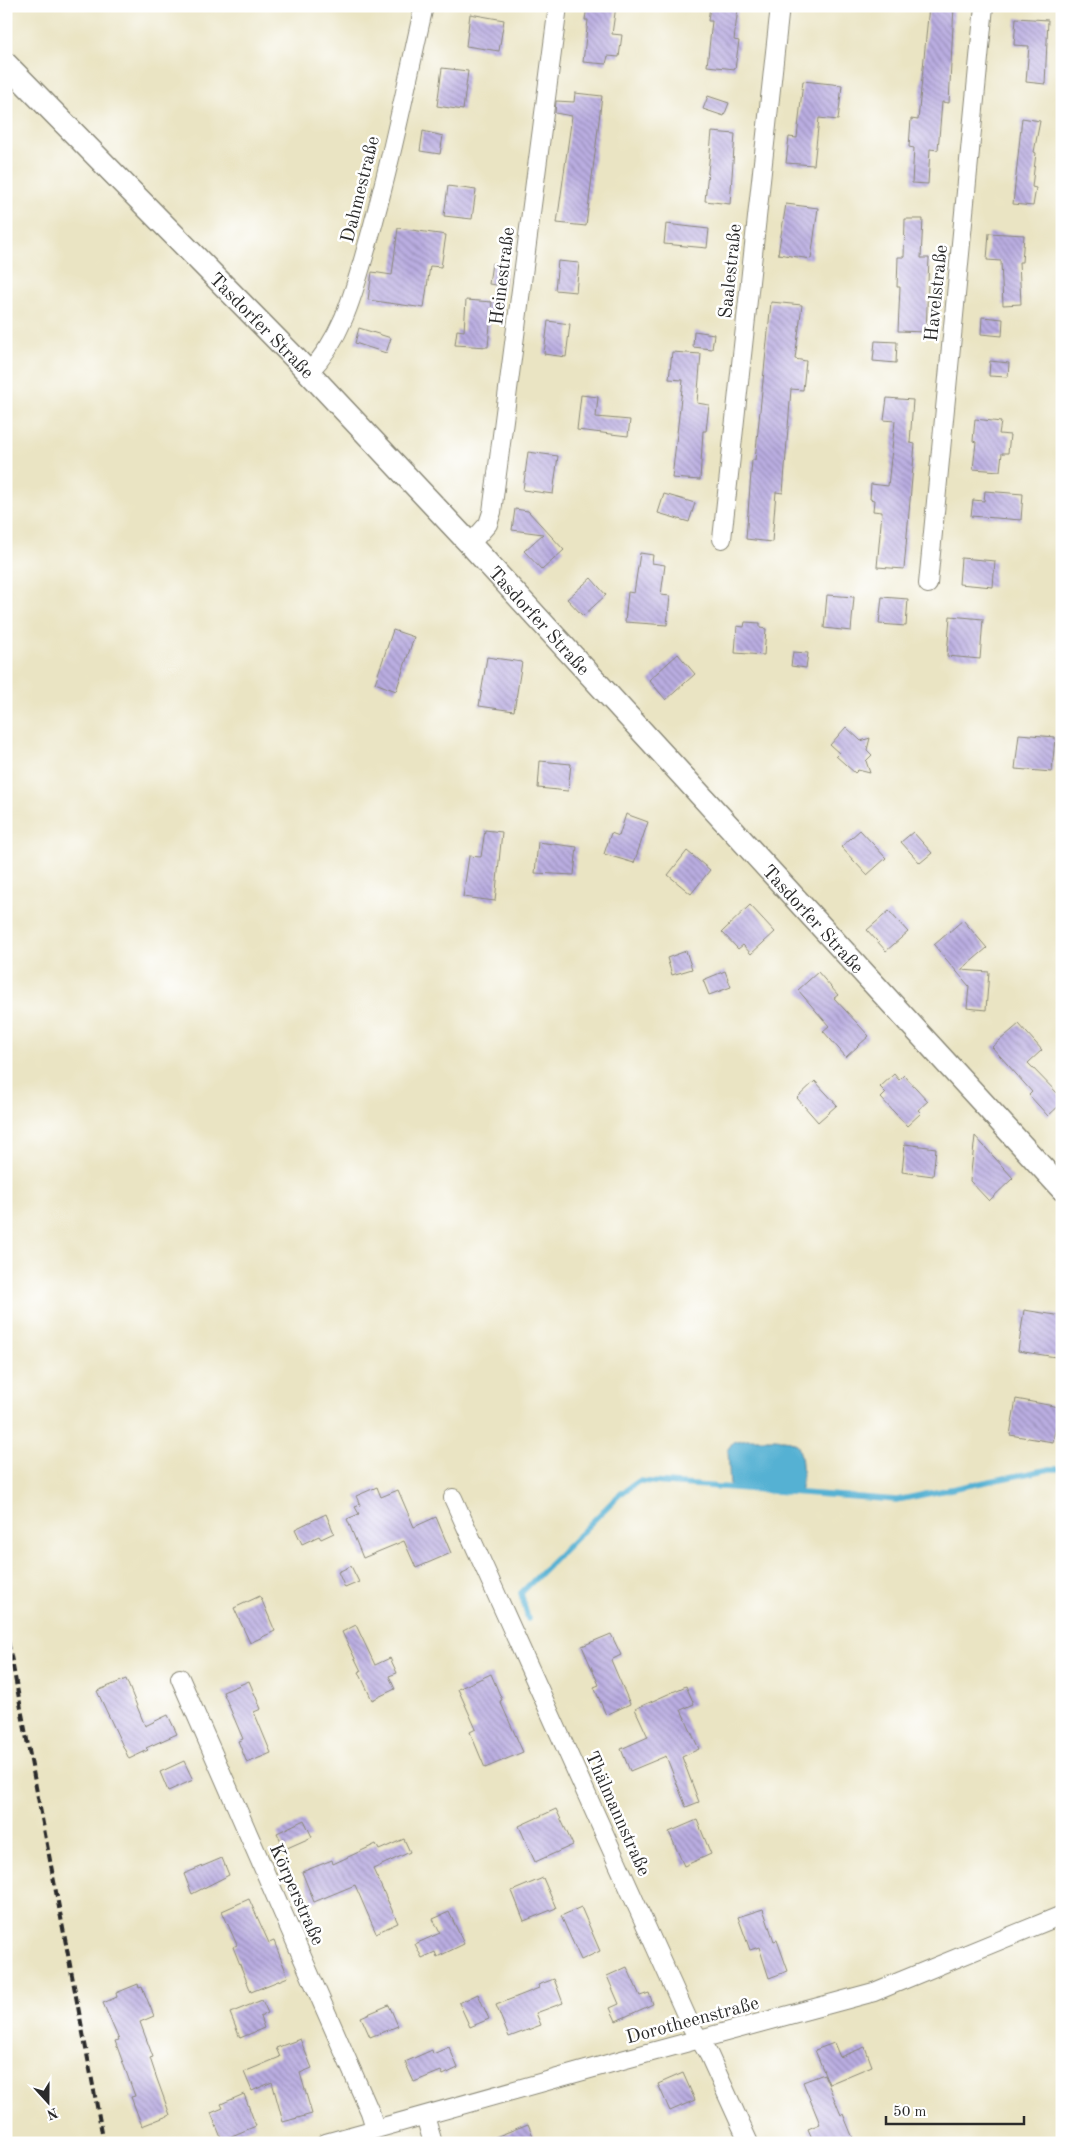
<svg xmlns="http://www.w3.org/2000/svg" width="1068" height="2149" font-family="'Old Standard TT',serif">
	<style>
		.water { fill: #55b1d3; stroke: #406e7f }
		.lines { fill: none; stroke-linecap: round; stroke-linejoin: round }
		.stream { stroke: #55b1d3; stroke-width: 5.5 }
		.building { fill: url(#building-back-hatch) }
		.minor-casing { stroke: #8a8877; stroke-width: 20 }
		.major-casing { stroke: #8a8877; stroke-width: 25 }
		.minor { stroke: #fff; stroke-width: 18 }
		.major { stroke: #fff; stroke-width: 22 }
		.rail { stroke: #2b2b2b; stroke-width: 4; stroke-dasharray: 8 4; stroke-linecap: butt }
		.labels { text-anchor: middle; stroke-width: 5; stroke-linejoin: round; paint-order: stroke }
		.street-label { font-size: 19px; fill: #2b2b2b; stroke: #fff }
	</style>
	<defs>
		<pattern id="building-back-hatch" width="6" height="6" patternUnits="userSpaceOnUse" patternTransform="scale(1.25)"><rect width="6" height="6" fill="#baade1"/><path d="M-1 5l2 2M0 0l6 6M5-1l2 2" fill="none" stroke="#978db7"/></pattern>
	</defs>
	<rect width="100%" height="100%" fill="#fff"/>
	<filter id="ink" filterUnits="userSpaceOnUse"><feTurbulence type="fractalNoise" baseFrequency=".02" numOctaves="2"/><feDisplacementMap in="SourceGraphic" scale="10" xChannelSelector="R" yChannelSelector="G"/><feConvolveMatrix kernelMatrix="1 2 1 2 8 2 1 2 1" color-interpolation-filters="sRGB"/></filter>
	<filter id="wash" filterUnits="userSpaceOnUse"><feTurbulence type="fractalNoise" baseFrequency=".0096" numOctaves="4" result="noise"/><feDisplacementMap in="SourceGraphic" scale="20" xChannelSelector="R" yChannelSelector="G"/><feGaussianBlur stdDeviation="1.12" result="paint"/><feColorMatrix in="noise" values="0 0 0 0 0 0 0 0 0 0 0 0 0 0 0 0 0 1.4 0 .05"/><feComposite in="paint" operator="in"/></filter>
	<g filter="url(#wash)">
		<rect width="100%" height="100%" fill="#eae4c3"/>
		<!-- water -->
		<path class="water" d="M747 1439H784L797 1444C804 1459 803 1477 800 1494L730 1488 728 1449 733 1442Z"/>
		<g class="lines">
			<!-- stream -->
			<path class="stream" d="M528 1619 521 1593 619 1495 639 1481 897 1500 1050 1469H1062"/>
		</g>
		<g id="blocks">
			<!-- building -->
			<path class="building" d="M587 6H616L612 34 622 35 619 57 608 56 606 64 583 62 588 20H585Z
				M710 6 738 8 734 40 739 41 735 69 707 66 712 21H708Z
				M929 6H954L949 103 942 102 938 150 930 149 928 184 912 183 914 148 909 147 911 119 918 120Z
				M470 14 504 20 499 51 466 46Z
				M1016 18 1048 20 1045 84 1026 82 1029 46 1014 45Z
				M442 68 468 71 463 110 437 106Z
				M803 81 842 85 838 120 819 118 814 165 786 163 789 137 797 138Z
				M575 93 602 96 586 226 557 223 572 116 555 113 556 101 574 102Z
				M708 96 729 103 724 116 703 109Z
				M1022 118 1040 121 1034 152 1036 153 1032 187 1036 188 1033 206 1013 204Z
				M423 131 443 136 440 154 420 151Z
				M712 132 735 134 730 204 705 201Z
				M448 186 476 190 472 219 444 216Z
				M786 204 818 208 811 259 778 254Z
				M905 219H923L921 258H929L926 332 898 331 900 287H897L898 257H904Z
				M666 224 709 229 707 248 664 244Z
				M398 228 446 235 441 267 430 266 424 308 368 300 372 272 392 275Z
				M989 233 1024 235 1022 262H1019L1021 304 1003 305 1001 261 987 260Z
				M558 261 579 263 576 292 555 290Z
				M492 263 507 265 504 286 489 284Z
				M466 300 492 302 488 347 455 345 457 330 464 331Z
				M771 302 802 305 795 359 806 361 803 390 791 389 783 493 776 492 772 542 746 539 752 460H755Z
				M982 317 1003 319 1002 336 981 334Z
				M548 321 570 324 566 357 544 354Z
				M359 328 391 338 386 353 355 343Z
				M694 331 714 334 712 349 693 347Z
				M875 341 897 342 896 363 873 361Z
				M672 352 701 354 697 403 709 405 706 431H703L700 480 672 478 683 380 669 379Z
				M990 361 1009 363 1008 377 989 376Z
				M581 395 598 397 596 417 630 420 628 436 577 430Z
				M887 398 913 400 910 443 915 444 904 569 877 567 882 512 873 511 874 500 870 499 871 484 888 486 895 421 884 420Z
				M975 419 1001 422 999 434 1010 435 1008 453H1002L1000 471 973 469 976 442 973 441Z
				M528 452 558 456 553 494 523 490Z
				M985 491 1023 494 1021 520 971 516 973 500 984 501Z
				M664 494 695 503 689 522 658 513Z
				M515 509 528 511 564 550 542 570 524 551 543 534 512 530Z
				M640 553 653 555 652 563 665 565 661 595 670 596 667 625 625 622 628 592 634 593Z
				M961 558 995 561 993 587 959 584Z
				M591 578 606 595 583 616 567 599Z
				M827 595 854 597 851 631 824 628Z
				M882 597 908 599 906 626 879 624Z
				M950 616 983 619 980 659 947 656Z
				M745 622 760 623V628L766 629 764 655 735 653 737 626 744 627Z
				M393 630 414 637 396 691 375 683Z
				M793 652 808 653 806 668 791 666Z
				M678 654 695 674 666 700 649 680Z
				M487 657 522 662 514 711 479 706Z
				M846 727 861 741 870 738 867 750 872 755 866 761 870 773 858 770 855 773 836 756 839 753 830 745Z
				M1019 734 1055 737 1052 772 1015 769Z
				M540 761 571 764 568 791 538 788Z
				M626 814 648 822 634 863 604 854 611 833 619 836Z
				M485 830 502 832 495 901 463 897 469 856 481 857Z
				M860 830 886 858 867 875 841 847Z
				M913 832 932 853 920 863 901 842Z
				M538 842 577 847 574 875 535 873Z
				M687 851 710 870 691 894 668 875Z
				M750 905 775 932 751 954 743 945 738 949 722 932Z
				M889 911 908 932 886 951 867 930Z
				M963 920 987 948 961 970 989 972 986 1010 967 1008 969 986 934 945Z
				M686 951 692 969 672 975 667 958Z
				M725 971 731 987 709 995 703 980Z
				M818 972 838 995 834 998 869 1036 846 1057 823 1031 829 1026 798 990Z
				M1019 1024 1042 1050 1028 1063 1062 1098V1103L1048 1116 1029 1095 1032 1092 992 1047Z
				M894 1074 899 1080 904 1075 928 1101 918 1110 921 1113 907 1126 881 1098 886 1093 880 1087Z
				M815 1081 837 1105 818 1122 797 1098Z
				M975 1136 1013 1178 989 1201 970 1181Z
				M905 1144 936 1148 933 1176 902 1172Z
				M1024 1310 1062 1316V1358L1018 1351Z
				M1016 1399 1059 1407 1053 1442 1010 1435Z
				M377 1487 381 1497 398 1490 414 1527 436 1517 451 1553 416 1568 404 1541 363 1558 347 1519 359 1514 355 1507 360 1505 356 1496Z
				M326 1514 334 1533 321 1539 319 1536 302 1544 295 1529Z
				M351 1566 359 1582 345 1588 338 1572Z
				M260 1596 275 1631 250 1643 234 1608Z
				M356 1625 375 1665 390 1658 397 1673 389 1676 395 1689 372 1700 359 1672 361 1671 342 1632Z
				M611 1634 621 1655 611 1660 630 1704 606 1715 594 1687 599 1685 582 1646Z
				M491 1674 502 1700 500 1701 523 1752 485 1768 470 1732 476 1729 458 1689Z
				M126 1679 145 1726 168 1715 177 1734 146 1748 148 1750 129 1759 97 1691Z
				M249 1681 261 1709 254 1712 271 1753 247 1763 238 1741 243 1739 223 1692Z
				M686 1686 694 1704 681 1710 699 1749 682 1757 699 1802 686 1807 666 1756 630 1771 621 1749 648 1737 635 1709Z
				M184 1761 193 1780 168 1791 160 1772Z
				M556 1809 573 1845 535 1862 519 1826Z
				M304 1820 312 1837 285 1849 277 1833Z
				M697 1820 711 1854 684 1866 669 1832Z
				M404 1839 410 1852 373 1869 398 1923 376 1933 355 1885 314 1902 302 1872 332 1860 333 1864 376 1844 379 1850Z
				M222 1858 229 1875 192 1894 184 1874Z
				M543 1878 556 1908 524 1921 512 1891Z
				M249 1899 269 1943 274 1941 288 1977 251 1992 233 1947 237 1945 222 1911Z
				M581 1907 600 1951 581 1960 561 1916Z
				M763 1909 774 1941 777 1940 788 1971 769 1978 759 1947 750 1950 738 1917Z
				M449 1912 464 1944 437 1957 435 1952 422 1958 415 1944 440 1933 433 1919Z
				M627 1967 640 1996 649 1993 653 2004 616 2021 610 2008 619 2004 607 1976Z
				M554 1979 563 2003 536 2013 541 2025 509 2037 496 2005 539 1988 538 1985Z
				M138 1984 139 1988 142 1987 154 2016 140 2022 153 2057 150 2058 157 2079 170 2115 142 2126 131 2097 135 2096 115 2041 119 2040 103 2003 117 1997 116 1993Z
				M478 1994 489 2019 470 2027 459 2003Z
				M262 2000 268 2013 260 2017 264 2028 240 2038 230 2013Z
				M389 2005 398 2026 370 2037 361 2017Z
				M300 2039 312 2068 300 2073 312 2114 283 2122 272 2082 252 2091 244 2072 280 2057 276 2048Z
				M834 2043 840 2057 865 2047 872 2066 829 2084 815 2050Z
				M449 2047 458 2068 443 2075 441 2071 414 2082 405 2062 432 2050 433 2054Z
				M683 2073 695 2100 670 2111 658 2084Z
				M824 2074 841 2115 843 2114 855 2143H814L808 2129 820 2124 803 2082Z
				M244 2094 256 2126 222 2140 211 2113 223 2108 221 2104Z
				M528 2124 536 2143H483V2142Z"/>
		</g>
	</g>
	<g filter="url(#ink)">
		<use href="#blocks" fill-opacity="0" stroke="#8a8877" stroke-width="1"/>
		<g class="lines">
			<!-- minor casing -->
			<g class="minor-casing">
				<path id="minor" d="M309 372C343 337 354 291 367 246 390 167 406 86 424 6
					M722 539 780 6
					M470 544 488 524 492 512 558 6
					M928 584 984 6
					M453 1498 691 2026 709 2055 749 2143
					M180 1678 370 2112 375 2128
					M425 2116 433 2143
					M326 2143 622 2060 874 1992 1062 1915"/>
			</g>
			<!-- major casing -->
			<g class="major-casing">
				<g id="major">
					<path id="s1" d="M6 64 297 360 470 544 1062 1189"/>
				</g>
			</g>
			<!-- minor -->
			<use href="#minor" class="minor"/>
			<!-- major -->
			<use href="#major" class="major"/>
			<!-- rail -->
			<path class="rail" d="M6 1630 104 2143"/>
		</g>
	</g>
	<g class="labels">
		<!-- street labels -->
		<g class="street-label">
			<text transform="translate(359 189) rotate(-76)" y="7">Dahmestraße</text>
			<text transform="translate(729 271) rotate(-84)" y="7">Saalestraße</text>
			<text transform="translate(501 276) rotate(-83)" y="7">Heinestraße</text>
			<text transform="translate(935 293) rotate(-84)" y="7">Havelstraße</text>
			<text dy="7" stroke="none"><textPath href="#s1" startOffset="366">Tasdorfer Straße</textPath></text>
			<text dy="7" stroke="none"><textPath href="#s1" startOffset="771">Tasdorfer Straße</textPath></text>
			<text dy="7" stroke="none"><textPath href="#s1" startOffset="1176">Tasdorfer Straße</textPath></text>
			<text transform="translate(619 1813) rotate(66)" y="7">Thälmannstraße</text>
			<text transform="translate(298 1894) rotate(66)" y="7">Körperstraße</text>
			<text transform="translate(692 2019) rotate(-15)" y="7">Dorotheenstraße</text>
		</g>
	</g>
	<!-- margin -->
	<rect width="1068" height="2149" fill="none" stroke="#fff" stroke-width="25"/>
	<!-- north arrow -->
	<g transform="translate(48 2102) rotate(159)" stroke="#ffffff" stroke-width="4" paint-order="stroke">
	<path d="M0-4L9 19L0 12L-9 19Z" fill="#2b2b2b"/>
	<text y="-8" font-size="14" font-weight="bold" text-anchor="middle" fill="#2b2b2b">N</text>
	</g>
	<!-- scale -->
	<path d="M886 2116v8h138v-8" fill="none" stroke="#2b2b2b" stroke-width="2.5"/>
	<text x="893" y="2116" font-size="15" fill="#2b2b2b" stroke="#ffffff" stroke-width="4" paint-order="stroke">50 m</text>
</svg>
